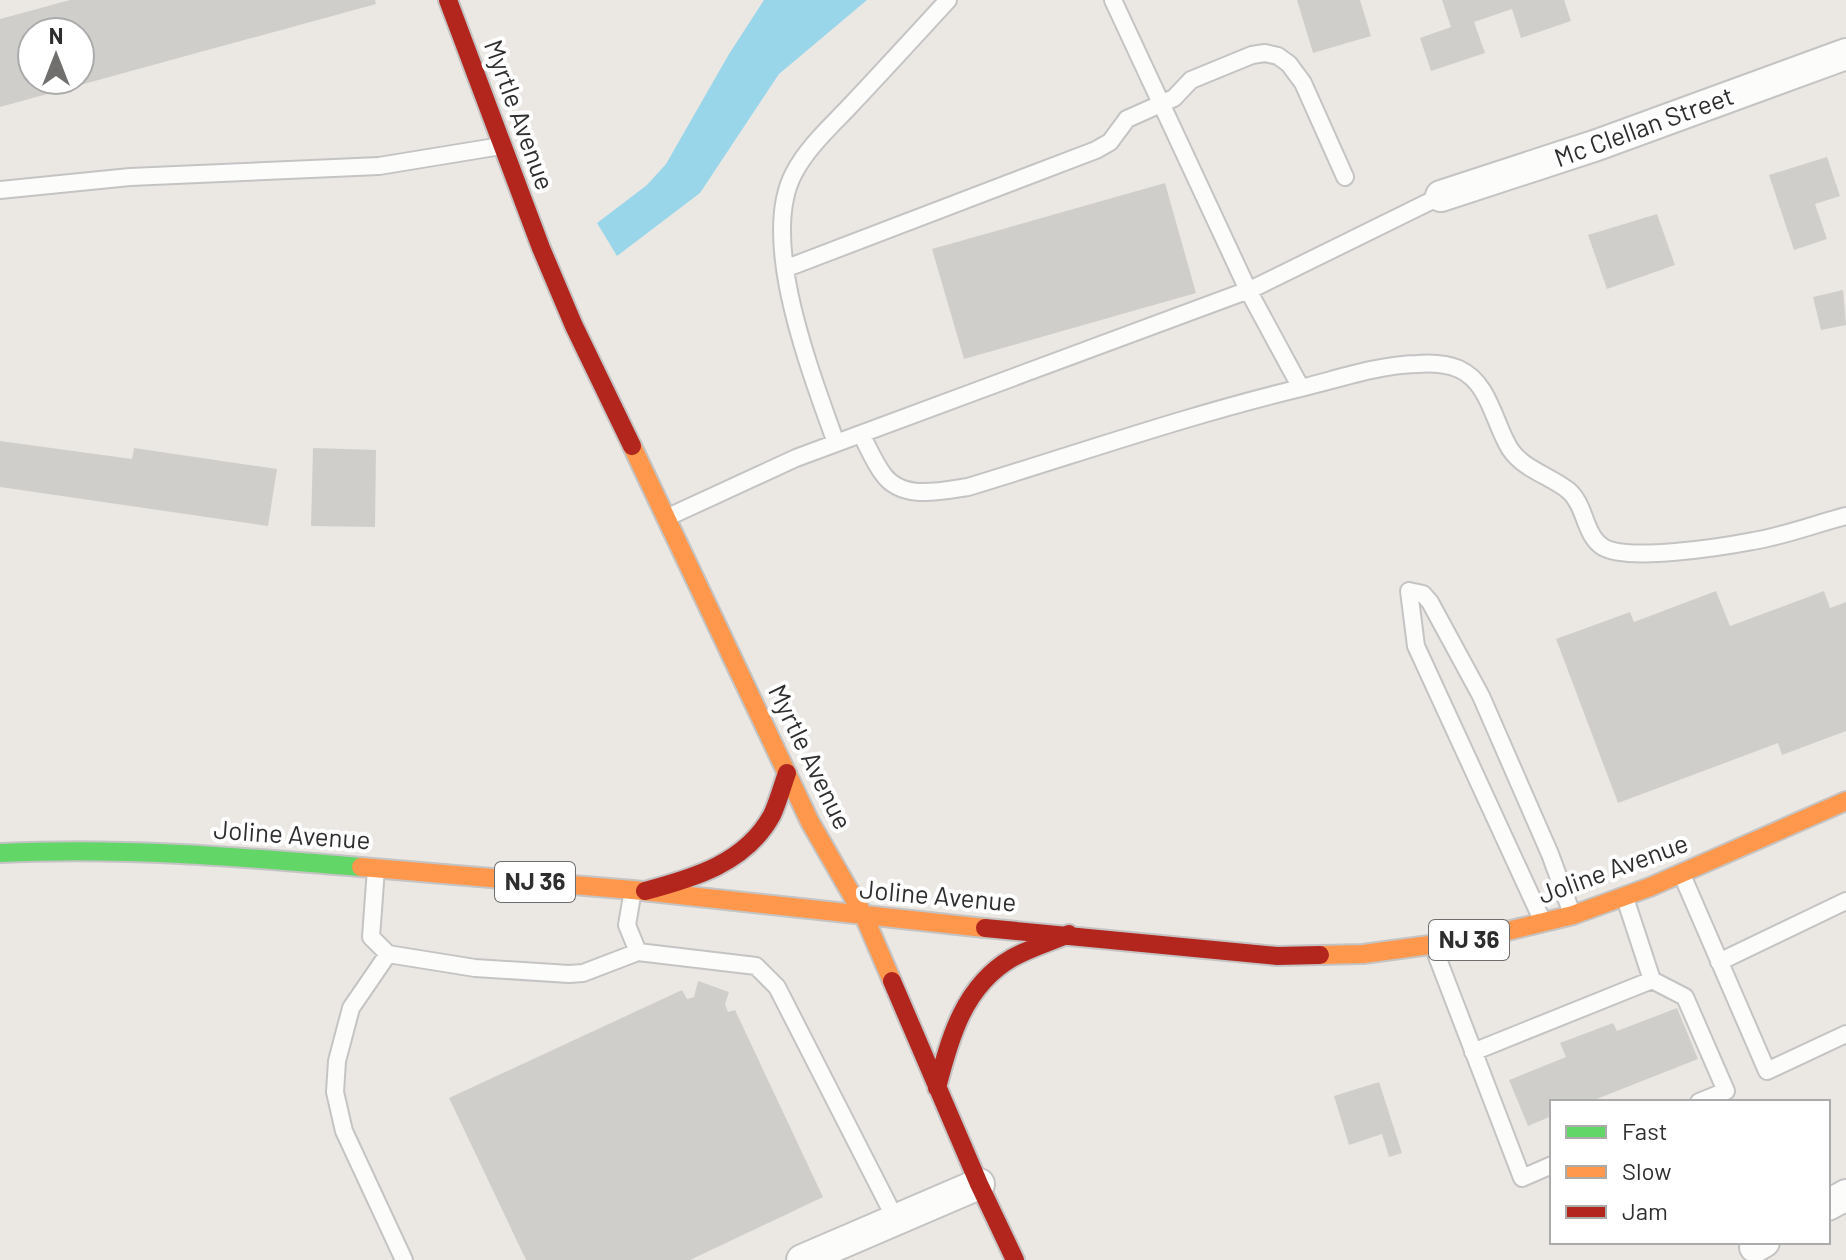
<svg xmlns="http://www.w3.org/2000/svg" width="1846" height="1260" font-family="Barlow,sans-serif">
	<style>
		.water { fill: #9ad6ea }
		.building { fill: #d0cecb; fill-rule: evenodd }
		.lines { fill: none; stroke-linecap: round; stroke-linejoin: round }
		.lane-casing { stroke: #c5c4c4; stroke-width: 20 }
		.street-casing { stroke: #c5c4c4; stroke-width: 34 }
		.fast-casing { stroke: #c5c4c4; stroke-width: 22 }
		.slow-casing { stroke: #c5c4c4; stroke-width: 22 }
		.jam-casing { stroke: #c5c4c4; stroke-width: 22 }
		.lane { stroke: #fcfcfb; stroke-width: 16 }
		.street { stroke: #fcfcfb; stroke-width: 30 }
		.fast { stroke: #63d668; stroke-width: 18 }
		.slow { stroke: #ff974d; stroke-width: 18 }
		.jam { stroke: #b3261e; stroke-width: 18 }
		.labels { text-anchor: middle; stroke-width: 8; stroke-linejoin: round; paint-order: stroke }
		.shield { fill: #fff; stroke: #6d6d6d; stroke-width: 2 }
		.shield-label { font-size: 24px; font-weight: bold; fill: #2e2e2e }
		.street-label { font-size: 26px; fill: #2e2e2e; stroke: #fff }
	</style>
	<rect width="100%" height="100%" fill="#ebe8e4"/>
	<!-- water -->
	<path class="water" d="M764 0H867L779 74 700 193 617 256 597 223 647 185 666 164 729 54Z"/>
	<!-- building -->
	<path class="building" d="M70 0H375L376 4 0 107V19ZM32 32H80V80H32Z
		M1297 0H1360L1371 36 1313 53Z
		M1442 0H1564L1571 21 1521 38 1512 9 1474 22 1485 53 1431 71 1420 38 1451 27Z
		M1827 157 1840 196 1815 204 1827 239 1794 250 1769 175Z
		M1165 183 1196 293 964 359 932 249Z
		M1657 214 1675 265 1607 289 1588 235Z
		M1843 290 1846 325 1821 330 1813 297Z
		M0 441 132 459 134 448 277 469 268 526 0 487Z
		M313 448 376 450 375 527 311 526Z
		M1716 591 1730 626 1824 591 1830 608 1846 602V731L1782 755 1778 743 1618 803 1556 639 1630 612 1634 622Z
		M698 981 729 992 725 1004 728 1012 735 1010 823 1197 690 1260H526L449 1098 682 990 687 999 694 997Z
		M1677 1008 1698 1059 1589 1102H1552V1116L1528 1126 1509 1080 1566 1057 1560 1043 1613 1023 1617 1031Z
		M1379 1082 1402 1153 1389 1157 1382 1134 1349 1145 1334 1096Z"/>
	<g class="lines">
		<!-- lane casing -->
		<g class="lane-casing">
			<path id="lane" d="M1113 0 1248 290 1301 388
				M0 190 130 177 379 166 501 146
				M787 268 1096 150 1110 142 1127 119 1174 98 1191 80 1252 55 1265 53 1278 56 1289 64 1303 83 1345 177
				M861 434C868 447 874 462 883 474 902 501 941 491 968 487 1080 453 1191 414 1305 387 1341 378 1379 365 1417 364 1430 363 1447 364 1459 369 1490 383 1494 424 1510 449 1524 470 1551 476 1569 491 1586 506 1584 535 1603 547 1627 562 1722 547 1753 541 1784 536 1815 524 1846 516
				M836 443C812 375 758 240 794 173 807 148 830 127 849 107 882 72 915 36 948 0
				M668 517 796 458 1254 288 1441 196
				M376 869 371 937 388 954 475 968 569 974 583 973 638 952
				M1682 875 1767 1071 1846 1034
				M633 890 627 925 638 952 756 966 777 987 896 1220
				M1625 898 1652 980 1685 997 1726 1091 1699 1102
				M1543 922 1416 646 1409 591 1423 594 1430 602 1481 696 1550 854 1572 914
				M1433 946 1522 1178 1552 1165
				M388 954 351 1008 337 1061 335 1092 344 1131 404 1260
				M1719 962 1846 901
				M1473 1052 1652 980"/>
		</g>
		<!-- street casing -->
		<g class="street-casing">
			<path id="street" d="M1441 196 1597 145 1846 54
				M1828 1205 1846 1195
				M1755 1247 1764 1242
				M802 1260 979 1184"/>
		</g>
		<!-- fast casing -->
		<g class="fast-casing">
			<path id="fast" d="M0 853C121 847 241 857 361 867"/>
		</g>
		<!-- slow casing -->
		<g class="slow-casing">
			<path id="slow" d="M632 446 810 822 864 916 892 981
				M361 867 633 890 985 928
				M1320 955 1363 954 1474 939 1573 915 1650 887 1846 801"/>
		</g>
		<!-- jam casing -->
		<g class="jam-casing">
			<path id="jam" d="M448 0 541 248 574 326 632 446
				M645 891C694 878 746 863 772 815 778 802 782 787 787 773
				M985 928 1277 956 1320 955
				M892 981 979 1184 1015 1260
				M937 1088C950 1037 964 986 1012 958 1030 948 1050 942 1069 934"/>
		</g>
		<!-- lane -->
		<use href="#lane" class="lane"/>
		<!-- street -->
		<use href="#street" class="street"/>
		<!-- fast -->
		<use href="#fast" class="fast"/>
		<!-- slow -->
		<use href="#slow" class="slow"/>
		<!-- jam -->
		<use href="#jam" class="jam"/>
	</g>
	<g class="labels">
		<!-- shield labels -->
		<g class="shield">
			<rect x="495" y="862" width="80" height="40" rx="6"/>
			<rect x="1429" y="920" width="80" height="40" rx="6"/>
		</g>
		<g class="shield-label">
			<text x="535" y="890">NJ 36</text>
			<text x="1469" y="948">NJ 36</text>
		</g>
		<!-- street labels -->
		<g class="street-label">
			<text transform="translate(519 115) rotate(70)" y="9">Myrtle Avenue</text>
			<text transform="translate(1644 127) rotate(-20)" y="9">Mc Clellan Street</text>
			<text transform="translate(810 757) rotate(64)" y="9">Myrtle Avenue</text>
			<text transform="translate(292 835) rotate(4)" y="9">Joline Avenue</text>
			<text transform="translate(1613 869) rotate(-20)" y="9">Joline Avenue</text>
			<text transform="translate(938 896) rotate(5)" y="9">Joline Avenue</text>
		</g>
	</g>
	<!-- legend -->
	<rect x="1550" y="1100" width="280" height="144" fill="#ffffff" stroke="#ababab" stroke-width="2"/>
	<rect x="1566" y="1126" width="40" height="12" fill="#63d668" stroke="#ababab" stroke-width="2"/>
	<text x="1622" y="1140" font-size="24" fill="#2e2e2e">Fast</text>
	<rect x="1566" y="1166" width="40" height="12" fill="#ff974d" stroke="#ababab" stroke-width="2"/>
	<text x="1622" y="1180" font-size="24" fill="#2e2e2e">Slow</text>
	<rect x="1566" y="1206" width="40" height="12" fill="#b3261e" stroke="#ababab" stroke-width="2"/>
	<text x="1622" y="1220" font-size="24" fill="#2e2e2e">Jam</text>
	<!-- north arrow -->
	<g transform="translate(56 56)"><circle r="38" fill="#ffffff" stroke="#ababab" stroke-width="2"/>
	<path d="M0-6L14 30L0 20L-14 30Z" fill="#706f6e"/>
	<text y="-12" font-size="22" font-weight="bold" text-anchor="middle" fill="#2e2e2e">N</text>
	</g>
</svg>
